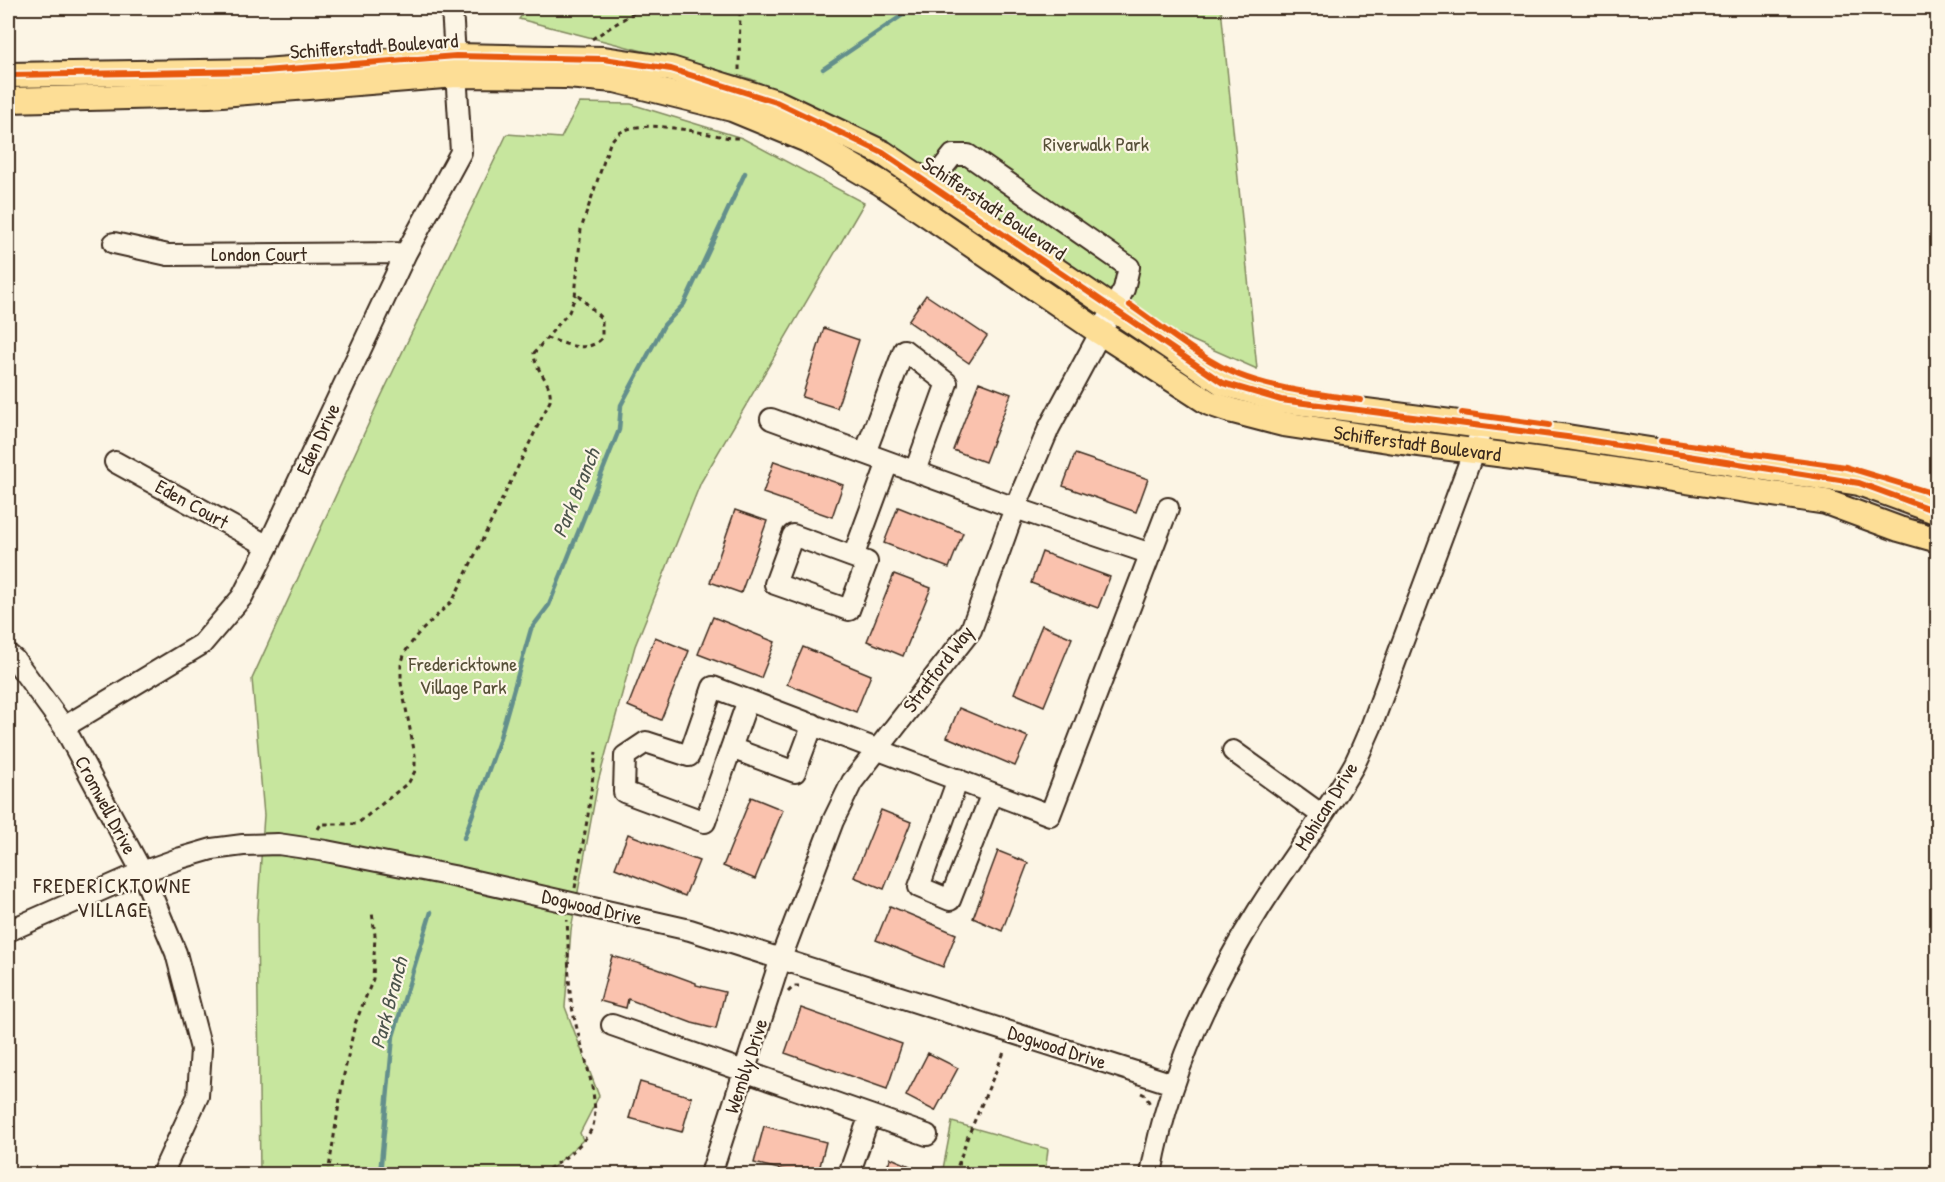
<svg xmlns="http://www.w3.org/2000/svg" width="1945" height="1182" font-family="'Patrick Hand',sans-serif">
	<style>
		.green { fill: #c7e69e; stroke: #81885e; stroke-width: 1.5 }
		.lines { fill: none; stroke-linecap: round; stroke-linejoin: round }
		.stream { stroke: #648f8c; stroke-width: 4.5 }
		.building { fill: #fac2ae; stroke: #3b2a1e; stroke-width: 1.5 }
		.minor-casing { stroke: #3b2a1e; stroke-width: 24 }
		.major-casing { stroke: #3b2a1e; stroke-width: 28 }
		.path { stroke: #3b2a1e; stroke-width: 3; stroke-dasharray: 4.5 4.5; stroke-linecap: butt }
		.minor { stroke: #fcf5e5; stroke-width: 20 }
		.major { stroke: #fdde96; stroke-width: 24 }
		.cycleway-casing { stroke: #fcf5e5; stroke-width: 10 }
		.cycleway { stroke: #e8590c; stroke-width: 6 }
		.labels { text-anchor: middle; stroke-width: 4.5; stroke-linejoin: round; paint-order: stroke }
		.street-label { font-size: 20px; fill: #3b2a1e; stroke: #fcf5e5 }
		.park-label { font-size: 20px; fill: #575038; stroke: #fcf5e5 }
		.water-label { font-size: 21px; font-style: italic; fill: #4c544c; stroke: #fcf5e5 }
		.neighbourhood-label { font-size: 21px; letter-spacing: 1.5px; fill: #3b2a1e; stroke: #fcf5e5 }
	</style>
	<rect width="100%" height="100%" fill="#fcf5e5"/>
	<filter id="ink" filterUnits="userSpaceOnUse"><feTurbulence type="fractalNoise" baseFrequency=".0167" numOctaves="2"/><feDisplacementMap in="SourceGraphic" scale="12" xChannelSelector="R" yChannelSelector="G"/><feConvolveMatrix kernelMatrix="1 2 1 2 8 2 1 2 1" color-interpolation-filters="sRGB"/></filter>
	<g filter="url(#ink)">
		<!-- green -->
		<path class="green" d="M527 8H1221L1257 369 1058 281 867 164 812 106 751 79 519 19Z
			M579 103 631 104 742 138 864 203 701 482 635 646 598 782 571 930 565 1007 599 1096 580 1133 583 1140 546 1174H260L257 918 264 815 252 679 377 405 507 134 561 138Z
			M952 1122 1048 1149 1045 1174H942Z"/>
		<g class="lines">
			<!-- stream -->
			<path class="stream" d="M823 69 913 8
				M464 838 498 744 531 629 549 605 619 430 621 405 664 325 684 304 745 173
				M380 1174 393 1036 431 912"/>
		</g>
		<!-- building -->
		<path class="building" d="M926 295 987 336 969 363 908 321Z
			M824 328 859 340 837 408 802 397Z
			M979 382 1011 394 985 462 953 450Z
			M1075 454 1148 479 1136 512 1063 486Z
			M774 461 843 485 832 517 763 493Z
			M898 507 963 533 949 568 884 543Z
			M735 510 767 521 741 593 710 582Z
			M1042 552 1110 577 1098 608 1031 583Z
			M894 574 931 588 903 656 867 641Z
			M713 617 775 642 761 678 698 654Z
			M1042 625 1072 638 1044 706 1014 693Z
			M655 637 689 651 661 720 628 706Z
			M803 647 871 675 856 712 787 684Z
			M959 708 1028 737 1015 766 947 737Z
			M751 797 783 810 755 879 723 866Z
			M881 810 911 822 884 889 854 877Z
			M628 834 699 861 685 896 615 868Z
			M998 851 1028 863 1002 931 973 918Z
			M890 906 956 934 943 967 876 940Z
			M612 956 652 967 696 983V985L725 992 716 1029 692 1023 628 999 626 1008 600 1001Z
			M801 1008 902 1044 887 1089 785 1053Z
			M928 1053 958 1068 935 1111 906 1096Z
			M640 1082 692 1097 682 1132 629 1118Z
			M764 1126 826 1142 818 1174H800L754 1163Z
			M891 1158 929 1174H883Z"/>
		<g class="lines">
			<!-- minor casing -->
			<g class="minor-casing">
				<path id="minor" d="M114 243 168 255 406 253
					M771 419 1015 508 1151 554
					M865 453 904 350 947 383 915 471
					M115 462 268 546
					M853 557 793 535 775 584 849 610 867 562 853 557 888 462
					M8 654 15 660 64 727 142 872 176 953 201 1049 198 1096 162 1174
					M748 700 705 822 624 792 625 756 646 742 689 756 713 687 1050 815 1168 508
					M64 727 202 644 242 597 268 546 406 253 461 152 452 8
					M731 748 795 772 813 724
					M1233 751 1322 815
					M958 779 919 887 950 900 992 793
					M8 931 142 872 181 858 212 849 243 845 278 844 326 851 453 876 690 930 1173 1084
					M612 1025 927 1135
					M711 1174 781 958 833 821 852 782 971 630 1015 508 1049 428 1124 289 1129 267 968 155H953L929 185
					M849 1174 870 1115
					M1151 1174C1168 1078 1209 988 1261 906 1291 859 1326 814 1354 765 1360 753 1365 740 1371 727L1483 426"/>
			</g>
			<!-- major casing -->
			<g class="major-casing">
				<g id="major">
					<path d="M8 75 264 71 456 56 604 59 671 69 776 102 883 153 1223 383 1281 400 1567 437 1859 483 1938 512"/>
					<path id="s1" d="M8 100 209 95 456 75 566 76 615 80 732 109 807 140 881 183 1101 333 1209 403 1233 411 1283 424 1388 440 1574 464 1826 502 1899 529 1938 540"/>
				</g>
			</g>
			<!-- path -->
			<path class="path" d="M592 39 641 8
				M739 70 740 8
				M546 338C566 343 586 355 602 338V319L575 292
				M318 829 321 824H357L409 782 415 771V755L401 683V665L405 652 417 635 453 600 550 401C553 381 534 371 534 353L569 312 575 297 581 229 610 143C615 136 619 132 628 129 654 121 702 133 730 138H738L740 134
				M575 888 588 815 596 752
				M788 992 794 986H803
				M1141 1093 1145 1095 1150 1104
				M328 1174 343 1079 355 1024 373 979 375 935 372 912
				M541 1174C558 1163 583 1147 592 1128 603 1104 578 1039 573 1012 567 983 569 949 567 920
				M955 1174 968 1136 1005 1050"/>
			<!-- minor -->
			<use href="#minor" class="minor"/>
			<!-- major -->
			<use href="#major" class="major"/>
			<!-- cycleway casing -->
			<g class="cycleway-casing">
				<path id="cycleway" d="M8 75 264 71 456 56 604 59 671 69 776 102 883 153 1223 383 1281 400 1567 437 1859 483 1938 512
					M1130 305C1162 327 1205 362 1239 375 1277 390 1321 394 1361 400
					M1462 413 1549 425
					M1661 441 1846 467 1938 495"/>
			</g>
			<!-- cycleway -->
			<use href="#cycleway" class="cycleway"/>
		</g>
	</g>
	<g class="labels">
		<!-- street labels -->
		<g class="street-label">
			<text transform="translate(374 46) rotate(-4)" y="7">Schifferstadt Boulevard</text>
			<text transform="translate(994 208) rotate(34)" y="7">Schifferstadt Boulevard</text>
			<text x="259" y="261">London Court</text>
			<text transform="translate(318 439) rotate(-65)" y="7">Eden Drive</text>
			<text dy="7" stroke="none"><textPath href="#s1" startOffset="1503">Schifferstadt Boulevard</textPath></text>
			<text transform="translate(192 504) rotate(29)" y="7">Eden Court</text>
			<text transform="translate(938 669) rotate(-53)" y="7">Stratford Way</text>
			<text transform="translate(106 805) rotate(62)" y="7">Cromwell Drive</text>
			<text transform="translate(1326 806) rotate(-58)" y="7">Mohican Drive</text>
			<text transform="translate(592 907) rotate(13)" y="7">Dogwood Drive</text>
			<text transform="translate(1057 1047) rotate(18)" y="7">Dogwood Drive</text>
			<text transform="translate(746 1066) rotate(-72)" y="7">Wembly Drive</text>
		</g>
		<!-- park labels -->
		<g class="park-label">
			<text x="1096" y="151">Riverwalk Park</text>
			<text x="463" y="671">Fredericktowne<tspan x="463" dy="23">Village Park</tspan></text>
		</g>
		<!-- water labels -->
		<g class="water-label">
			<text transform="translate(576 493) rotate(-68)" y="7">Park Branch</text>
			<text transform="translate(389 1003) rotate(-75)" y="7">Park Branch</text>
		</g>
		<!-- neighbourhood labels -->
		<g class="neighbourhood-label">
			<text x="113" y="893">FREDERICKTOWNE<tspan x="113" dy="24">VILLAGE</tspan></text>
		</g>
	</g>
	<!-- margin -->
	<rect width="1945" height="1182" fill="none" stroke="#fcf5e5" stroke-width="30"/>
	<rect x="15" y="15" width="1915" height="1152" fill="none" stroke="#3b2a1e" stroke-width="2" filter="url(#ink)"/>
</svg>
